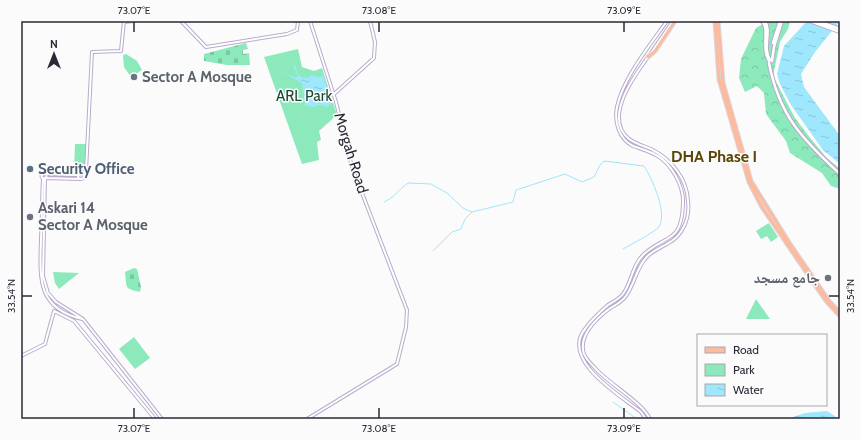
<svg xmlns="http://www.w3.org/2000/svg" width="861" height="440" font-family="Cabin,'Noto Naskh Arabic',sans-serif">
	<style>
		.forest { fill: url(#forest-crowns) }
		.cemetery { fill: url(#cemetery-stones) }
		.green { fill: #8ce9bb }
		.water { fill: url(#water-ripples) }
		.lines { fill: none; stroke-linecap: round; stroke-linejoin: round }
		.stream { stroke: #9ee7fc; stroke-width: 1 }
		.tertiary-casing { stroke: #b9abcc; stroke-width: 4 }
		.secondary-casing { stroke: #b9abcc; stroke-width: 4.5 }
		.primary-casing { stroke: #d9d8db; stroke-width: 5 }
		.tertiary { stroke: #fff; stroke-width: 2 }
		.secondary { stroke: #fff; stroke-width: 2.5 }
		.primary { stroke: #fcbba0; stroke-width: 3 }
		.ticks { fill: none; stroke: #2e2936; stroke-width: 1.5 }
		.worship-dot { fill: #6b7280; stroke: #fbfbfb; stroke-width: 1.5 }
		.service-dot { fill: #5c6f8a; stroke: #fbfbfb; stroke-width: 1.5 }
		.labels { text-anchor: middle; stroke-width: 3; stroke-linejoin: round; paint-order: stroke }
		.worship-label { font-size: 15px; font-weight: bold; fill: #5b616d; stroke: #fbfbfb; text-anchor: start }
		.park-label { font-size: 15px; fill: #184833; stroke: #fbfbfb }
		.street-label { font-size: 15px; fill: #2e2936; stroke: #fbfbfb }
		.service-label { font-size: 15px; font-weight: bold; fill: #4e5e75; stroke: #fbfbfb; text-anchor: start }
		.neighbourhood-label { font-size: 16px; font-weight: bold; fill: #5c4404; stroke: #fbfbfb }
		.neatline { fill: none; stroke: #2e2936; stroke-width: 1.5 }
		.ticks-label { font-size: 10px; text-anchor: middle; fill: #2e2936 }
	</style>
	<defs>
		<pattern id="forest-crowns" width="20" height="18" patternUnits="userSpaceOnUse"><rect width="20" height="18" fill="#8ce9bb"/><path d="M2 6a3 3 0 1 1 6 0M12 15a3 3 0 1 1 6 0" fill="none" stroke="#79c8a1"/></pattern>
		<pattern id="cemetery-stones" width="16" height="16" patternUnits="userSpaceOnUse"><rect width="16" height="16" fill="#8ce9bb"/><path d="M2 7V4a2 2 0 0 1 4 0v3zM10 15v-3a2 2 0 0 1 4 0v3z" fill="#79c8a1"/></pattern>
		<pattern id="water-ripples" width="26" height="14" patternUnits="userSpaceOnUse"><rect width="26" height="14" fill="#9ee7fc"/><path d="M2 4q2-2 4 0t4 0M15 11q2-2 4 0t4 0" fill="none" stroke="#88c6d9"/></pattern>
	</defs>
	<rect width="100%" height="100%" fill="#fbfbfb"/>
	<!-- forest -->
	<path class="forest" d="M768 21H790L788 29 780 42 773 76 795 118 811 139 826 157 840 169V189L831 186 822 173 790 153 786 141 766 114 764 93 757 86 745 92 739 78 741 59 756 28Z"/>
	<!-- cemetery -->
	<path class="cemetery" d="M246 43 248 49 243 50V54L249 53 250 65H227L204 61V54Z
		M134 268 137 269 141 287 140 292C124 288 127 289 125 272Z"/>
	<!-- green -->
	<path class="green" d="M298 49 302 67 314 71 322 68 337 115 319 131 321 140 317 142 319 160 302 164 264 57Z
		M126 54 137 61 142 70 131 77 124 67 123 55Z
		M75 144H87L85 171H74Z
		M769 223 778 237 771 242 767 236 761 239 756 231Z
		M53 272 79 273 59 289 55 283Z
		M756 299 770 319H746Z
		M134 337 150 358 135 369 119 349Z"/>
	<!-- water -->
	<path class="water" d="M807 21H840L815 52 801 74 804 87 840 136V164L823 150 791 105 780 84 777 74 784 46Z
		M293 65H295L299 76 303 78 310 77V75L319 77 323 76 332 103 327 107 319 105 312 107 305 105 302 83 280 71 296 78 298 76Z
		M827 411 839 419H787L805 413Z"/>
	<g class="lines">
		<!-- stream -->
		<path class="stream" d="M384 202C394 198 399 189 408 183L431 184 447 193 463 208 472 212 513 202 516 190 565 174 582 182 594 177 600 165 604 161 644 166C652 178 669 216 658 228 651 234 632 244 623 249
			M433 251 452 232 461 229 465 219 472 212
			M613 402 637 419"/>
		<!-- tertiary casing -->
		<g class="tertiary-casing">
			<path id="tertiary" d="M181 21 206 47 287 34 297 30 298 21
				M124 22 134 21
				M651 53 673 21
				M648 57C634 76 603 118 629 139 636 144 644 146 651 149 671 159 687 178 688 201 690 218 683 236 667 244 660 248 650 252 645 259 636 270 634 285 626 296 621 303 615 305 609 309 596 319 578 336 584 354 586 359 591 364 595 368 609 384 642 402 650 419
				M333 95 374 58 375 42 370 21
				M78 176a3 3 0 1 1 6 0a3 3 0 1 1-6 0Z
				M41.5 176a2.5 2.5 0 1 1 5 0a2.5 2.5 0 1 1-5 0Z
				M45 174 79 175
				M83 174 86 171 92 52 121 51 124 21
				M43 178C42 198 42 219 41 239 40 277 36 308 82 319
				M45 178 43 276 48 293 56 302 83 319 162 419
				M46 178 80 179
				M21 356 45 344 54 311 74 321 155 419
				M307 419 397 364 406 327 407 310 352 167 336 102 310 21
				M646 419 641 412C621 396 560 360 585 329 591 320 600 312 608 305 613 302 619 299 623 294 632 282 632 265 644 254 666 234 682 244 683 203 684 186 671 163 656 155 649 151 641 149 633 146 619 139 614 122 617 107 623 78 650 45 667 21"/>
		</g>
		<!-- secondary casing -->
		<g class="secondary-casing">
			<path id="secondary" d="M762 21C770 28 761 48 769 61
				M765 21C772 32 762 47 770 60
				M810 21 840 32
				M817 21 840 29
				M773 43 780 21
				M772 61 774 47 782 21
				M769 63C779 115 802 139 840 174"/>
		</g>
		<!-- primary casing -->
		<g class="primary-casing">
			<path id="primary" d="M715 21 719 79 749 182 762 207 815 285 827 302 840 316
				M718 21 723 83 751 181 790 244 829 301 840 313
				M648 57 655 51 675 21"/>
		</g>
		<!-- tertiary -->
		<use href="#tertiary" class="tertiary"/>
		<!-- secondary -->
		<use href="#secondary" class="secondary"/>
		<!-- primary -->
		<use href="#primary" class="primary"/>
	</g>
	<!-- ticks -->
	<path class="ticks" d="M134 22V32M379 22V32M624 22V32M22 296H32M829 296H839M134 408V418M379 408V418M624 408V418"/>
	<!-- markers -->
	<g class="worship-dot">
		<circle cx="134" cy="77" r="4"/>
		<circle cx="30" cy="217" r="4"/>
		<circle cx="828" cy="278" r="4"/>
	</g>
	<circle class="service-dot" cx="30" cy="169" r="4"/>
	<g class="labels">
		<!-- worship labels -->
		<g class="worship-label">
			<text x="142" y="82">Sector A Mosque</text>
			<text x="38" y="213">Askari 14<tspan x="38" dy="17">Sector A Mosque</tspan></text>
			<text x="820" y="283" text-anchor="end">جامع مسجد</text>
		</g>
		<!-- park labels -->
		<g class="park-label">
			<text x="304" y="101">ARL Park</text>
		</g>
		<!-- street labels -->
		<g class="street-label">
			<text transform="translate(351 153) rotate(73)" y="5">Morgah Road</text>
		</g>
		<!-- service labels -->
		<g class="service-label">
			<text x="38" y="174">Security Office</text>
		</g>
		<!-- neighbourhood labels -->
		<g class="neighbourhood-label">
			<text x="714" y="162">DHA Phase I</text>
		</g>
	</g>
	<!-- border -->
	<rect width="861" height="440" fill="none" stroke="#fbfbfb" stroke-width="44"/>
	<!-- legend -->
	<rect x="697" y="334" width="130" height="72" fill="#fbfbfb" stroke="#a9a7ac"/>
	<rect x="705" y="347" width="20" height="6" fill="#fcbba0" stroke="#a9a7ac"/>
	<text x="733" y="354" font-size="12" fill="#2e2936">Road</text>
	<rect x="705" y="364" width="20" height="12" fill="#8ce9bb" stroke="#a9a7ac"/>
	<text x="733" y="374" font-size="12" fill="#2e2936">Park</text>
	<rect x="705" y="384" width="20" height="12" fill="url(#water-ripples)" stroke="#a9a7ac"/>
	<text x="733" y="394" font-size="12" fill="#2e2936">Water</text>
	<!-- north arrow -->
	<g transform="translate(54 54)" stroke="#fbfbfb" stroke-width="3" paint-order="stroke">
	<path d="M0-3L7 15L0 10L-7 15Z" fill="#2e2936"/>
	<text y="-6" font-size="11" font-weight="bold" text-anchor="middle" fill="#2e2936">N</text>
	</g>
	<rect x="22" y="22" width="817" height="396" class="neatline"/>
	<g class="ticks-label">
		<text x="134" y="14">73.07°E</text>
		<text x="379" y="14">73.08°E</text>
		<text x="624" y="14">73.09°E</text>
		<text transform="translate(11 296) rotate(-90)" y="4">33.54°N</text>
		<text transform="translate(850 296) rotate(-90)" y="4">33.54°N</text>
		<text x="134" y="432">73.07°E</text>
		<text x="379" y="432">73.08°E</text>
		<text x="624" y="432">73.09°E</text>
	</g>
</svg>
